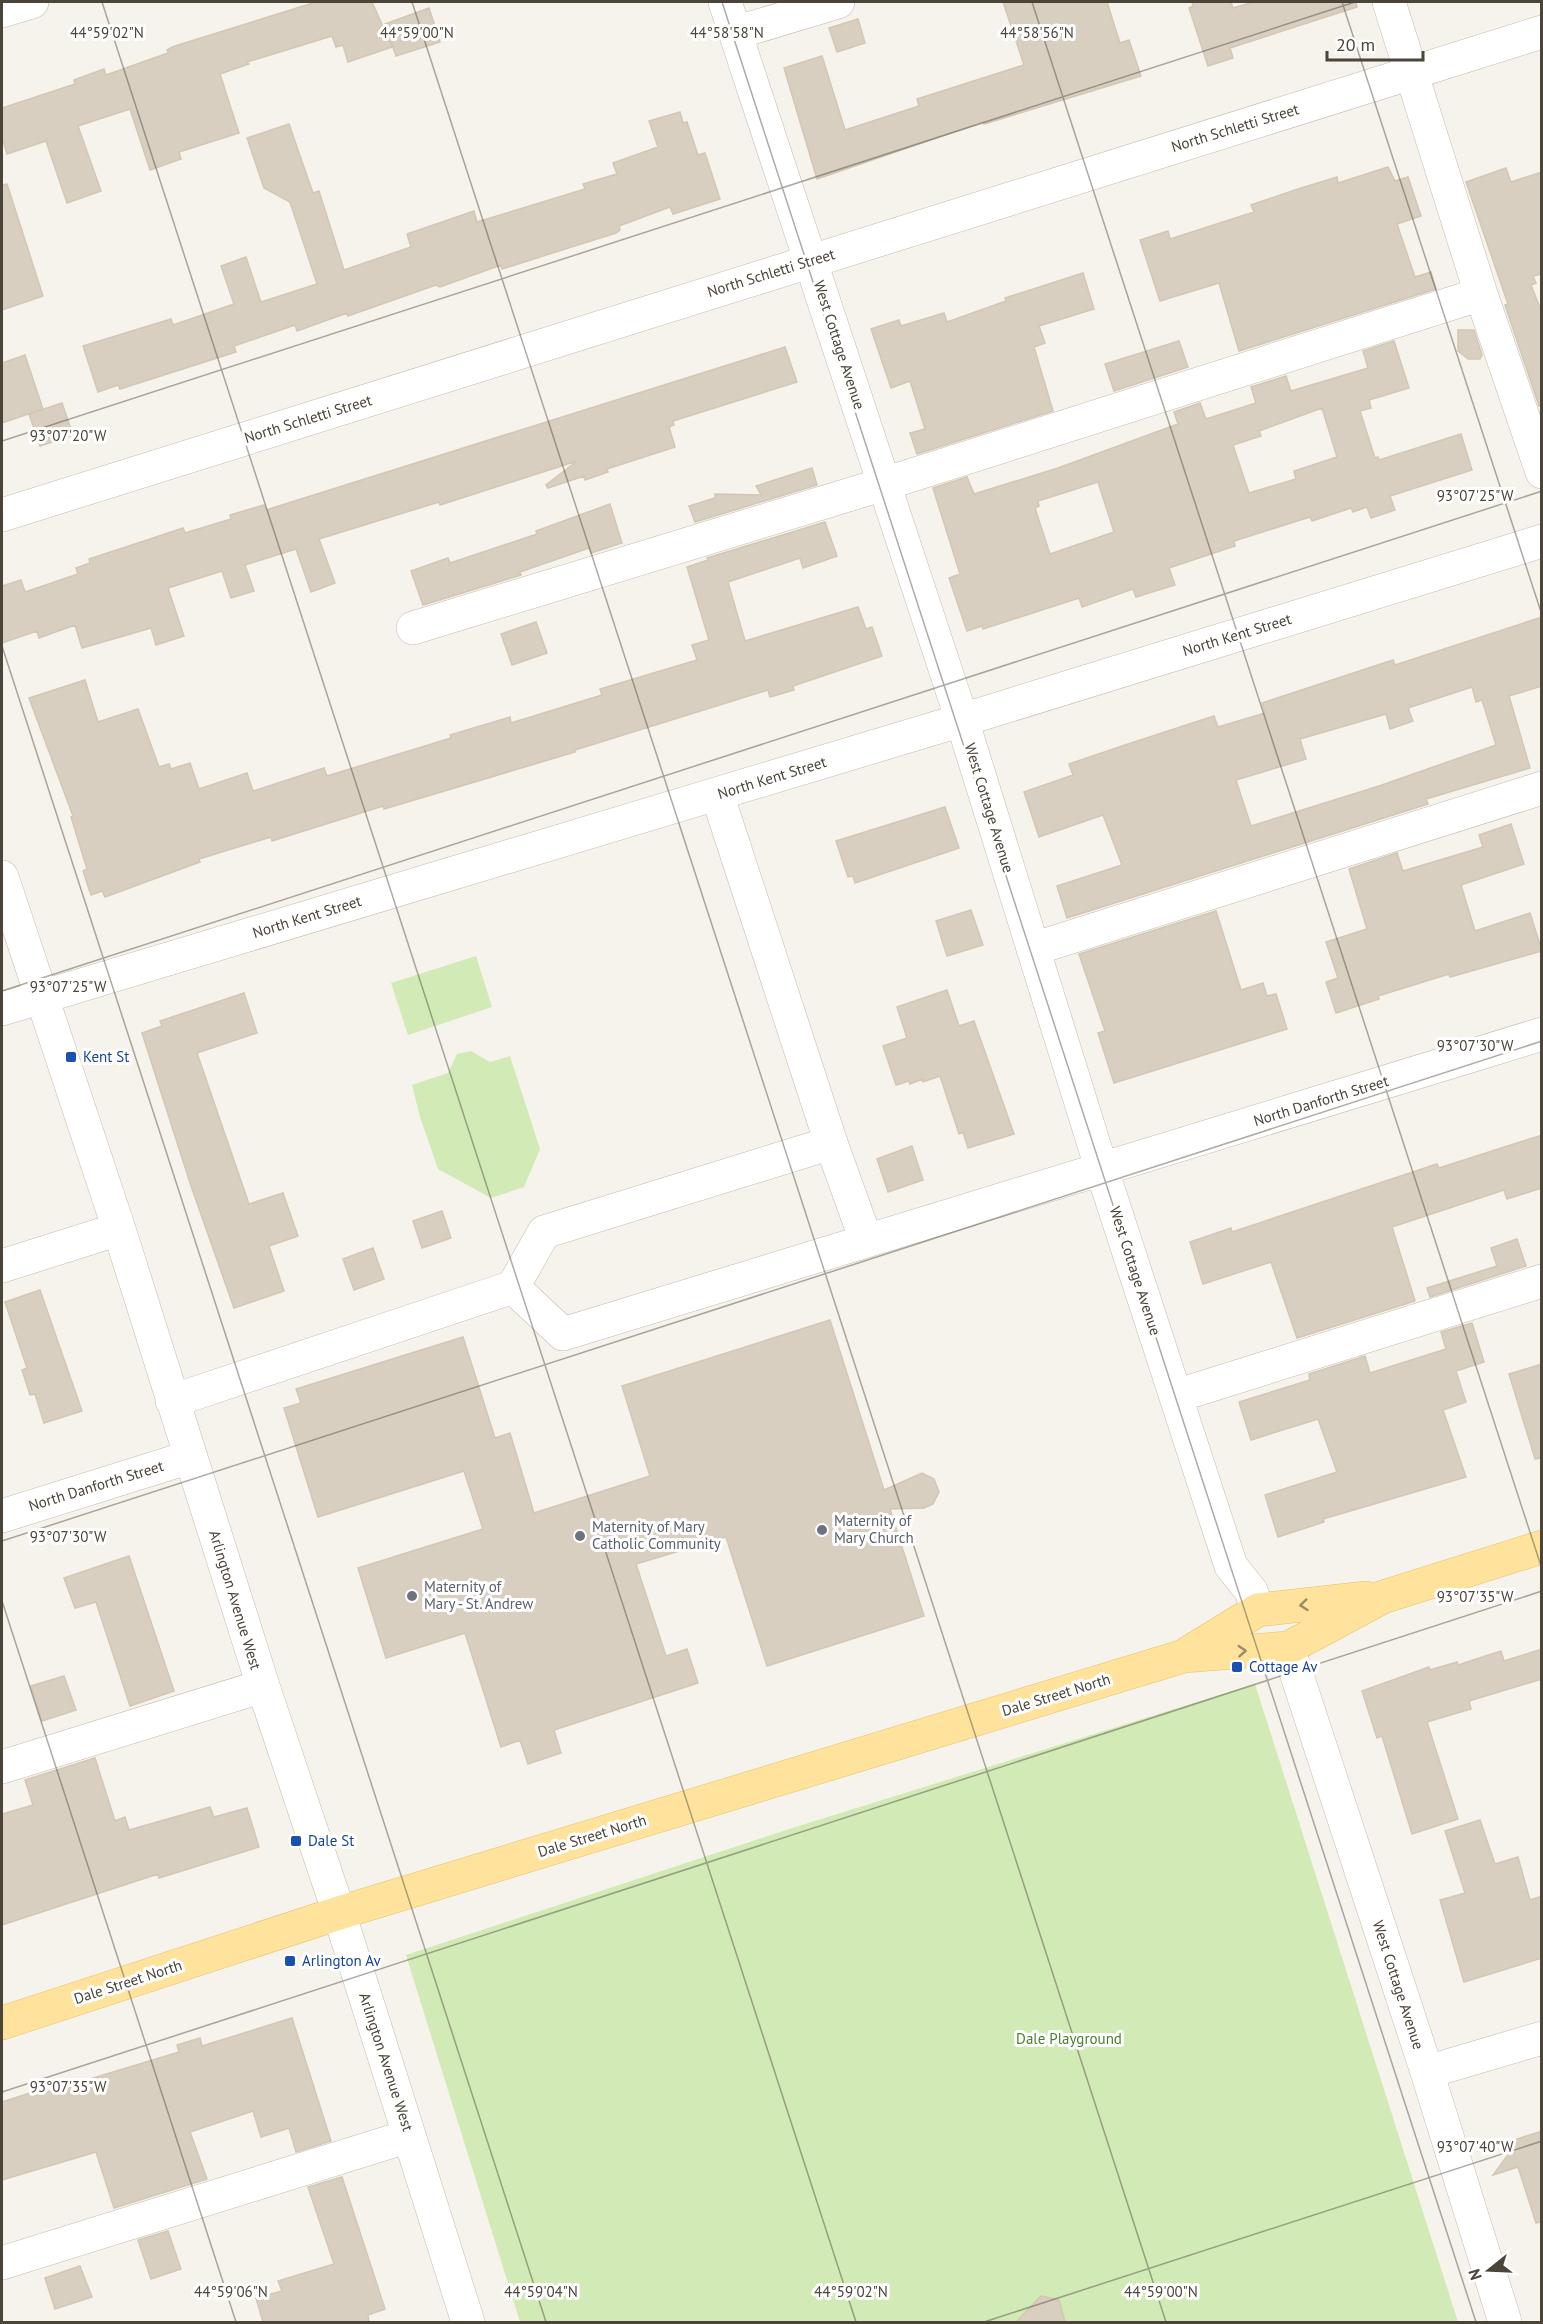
<svg xmlns="http://www.w3.org/2000/svg" width="1543" height="2324" font-family="'PT Sans',sans-serif">
	<style>
		.green { fill: #d2eab5 }
		.building { fill: #d8cfc1; stroke: #d3c7b4; stroke-width: 1.5; fill-rule: evenodd }
		.lines { fill: none; stroke-linecap: round; stroke-linejoin: round }
		.minor-casing { stroke: #c2bbae; stroke-width: 34 }
		.major-casing { stroke: #e6c16a; stroke-width: 34 }
		.minor { stroke: #fff; stroke-width: 33 }
		.major { stroke: #ffe39c; stroke-width: 33 }
		.oneway { stroke: #9c8c66 }
		.ticks { fill: none; stroke: #4b4439; stroke-width: 1.5; stroke-opacity: 0.45 }
		.transit-dot { fill: #1a4fb4; stroke: #fff; stroke-width: 2 }
		.worship-dot { fill: #6b7280; stroke: #fff; stroke-width: 2 }
		.labels { text-anchor: middle; stroke-width: 6; stroke-linejoin: round; paint-order: stroke }
		.street-label { font-size: 15px; fill: #4b4439; stroke: #fff }
		.transit-label { font-size: 15px; fill: #164399; stroke: #fff; text-anchor: start }
		.worship-label { font-size: 15px; fill: #5b616d; stroke: #fff; text-anchor: start }
		.park-label { font-size: 15px; fill: #4a7f2a; stroke: #fff }
		.ticks-label { font-size: 15px; text-anchor: middle; fill: #4b4439; stroke: #fff; stroke-width: 6; stroke-linejoin: round; paint-order: stroke }
	</style>
	<rect width="100%" height="100%" fill="#f6f3ec"/>
	<!-- green -->
	<path class="green" d="M476 956 492 1007 408 1035 391 983Z
		M471 1051 490 1062 510 1056 540 1149 524 1187 491 1198 438 1169 420 1117 412 1085 448 1073 457 1054Z
		M1255 1684 1458 2322H520L406 1955 789 1829Z"/>
	<!-- building -->
	<path class="building" d="M316 2H372L392 47 348 62 343 45 336 47 332 36 247 62 249 64 220 74 239 133 179 152 181 159 150 170 130 109 78 126 101 191 67 203 46 141 7 154 2 137V108L75 84 74 80 104 69 106 75 168 53 167 50 172 47Z
		M1003 2H1107L1120 43 1129 40 1141 76 984 124 983 122 817 179 784 68 822 56 845 130 919 106 917 99 1024 65Z
		M1192 2H1231L1233 8 1254 2H1356L1357 7 1230 48 1233 58 1208 66 1189 8 1193 6Z
		M429 8 440 42 396 56 385 24Z
		M858 19 865 43 837 52 829 28Z
		M680 112 683 123 687 122 698 155 705 153 720 199 673 214 670 207 619 226 620 230 616 233 502 269 501 265 440 287 436 285 348 316 347 313 297 331 295 325 234 346 236 352 120 389 118 385 98 392 83 346 171 319 173 325 234 304 221 266 246 257 261 302 317 284 290 202 264 188 247 138 289 124 313 193 319 191 344 270 411 247 407 234 474 211 477 222 585 189 583 184 617 174 613 163 658 147 649 121Z
		M1388 167 1395 181 1408 177 1421 216 1397 224 1415 277 1431 272 1436 289 1239 351 1219 283 1160 301 1140 240 1168 231 1170 239 1254 212 1251 205 1295 190 1337 177 1338 183Z
		M1506 168 1511 182 1542 172V274L1533 276 1536 283 1531 285 1542 313V406H1539L1505 305 1508 304 1466 182Z
		M7 184 43 296 2 310V185Z
		M1083 273 1094 309 1039 326 1045 343 1034 347 1053 411 917 454 910 433 925 429 910 381 891 388 871 329 899 320 901 326 944 313 947 322 1006 301 1005 298Z
		M1458 330H1474L1482 355 1480 359H1468L1458 351Z
		M1179 341 1188 367 1114 391 1105 364Z
		M1394 341 1409 388 1369 400 1371 408 1360 411 1375 458 1378 457 1379 460 1461 434 1472 470 1390 496 1395 510 1371 518 1367 507 1353 512 1351 508 1312 521 1310 517 1234 541 1235 546 1169 568 1175 585 1136 597 1133 589 1082 607 1079 598 983 629 982 626 967 631 949 578 960 574 933 488 967 477 974 494 1058 468 1178 424 1174 412 1200 403 1206 419 1256 403 1251 387 1286 376 1291 391 1368 368 1363 351ZM1322 408 1337 457 1294 471 1296 479 1249 493 1233 445 1261 436 1259 431ZM1098 482 1114 532 1050 554 1035 508 1039 506 1038 501Z
		M785 347 797 382 673 421 674 425 669 427 675 447 607 469 608 472 585 480 584 476 548 488 546 485 577 461 440 505 439 502 319 539 335 583 311 592 296 549 245 565 254 591 231 598 222 571 168 588 184 636 156 645 151 628 82 648 75 625 39 638 37 631 2 643V586L21 580 25 592 78 574 76 568 90 563 89 559 144 541 183 528 185 533 231 519 230 515 264 505 266 510Z
		M25 355 43 409 2 423V363Z
		M62 403 73 435 40 446 29 414Z
		M812 468 817 485 695 522 689 506 715 498V494L761 495 756 486Z
		M610 504 622 543 591 553 589 548 520 572 521 575 423 605 411 571 448 558 450 563 537 534 536 531Z
		M825 522 837 556 803 568 800 558 728 582 745 641 858 607 866 629 872 627 882 656 793 686 794 690 770 697 768 690 575 750V752L384 809 383 806 272 841 271 837 199 859 200 862 105 897 102 891 91 895 83 871 87 869 71 817 73 816 29 698 85 680 98 722 138 709 159 767 169 764 171 769 190 763 199 789 247 773 253 791 324 768 327 776 451 738 450 735 510 717 511 723 602 695 600 689 697 660 692 645 709 640 687 567 708 560 707 558Z
		M1542 617V686L1509 696 1530 768 1426 799 1428 804 1067 918 1057 886 1122 865 1103 815 1039 837 1024 792 1073 775 1069 764 1125 745 1214 716 1218 727 1265 713 1262 703 1393 660 1395 665ZM1472 687 1476 702 1482 700 1496 745 1379 786 1251 826 1236 780 1306 759 1300 739 1386 714 1390 729 1413 721 1408 708Z
		M536 622 547 653 512 665 501 634Z
		M945 807 959 848 855 883 853 876 848 877 836 841Z
		M1511 824 1524 864 1461 885 1475 931 1530 913 1542 951 1450 977 1449 974 1378 996 1379 999 1336 1013 1326 982 1338 978 1326 942 1367 929 1349 869 1397 853 1403 871 1483 847 1479 835Z
		M971 910 983 945 947 956 936 921Z
		M1216 911 1241 990 1263 983 1267 996 1276 994 1287 1029 1114 1083 1098 1033 1105 1031 1079 954Z
		M947 990 959 1026 974 1021 1014 1134 968 1148 963 1132 959 1134 940 1076 923 1082V1079L910 1084 909 1081 896 1085 883 1046 907 1038 897 1007Z
		M244 993 257 1033 197 1053 249 1204 283 1193 298 1236 269 1246 284 1291 234 1308 191 1186 142 1033 162 1026 160 1021Z
		M1542 1135V1188L1507 1199 1504 1190 1392 1227 1415 1301 1297 1338 1271 1262 1203 1284 1190 1242 1231 1228 1232 1232 1437 1164 1439 1168Z
		M912 1146 923 1180 888 1192 877 1159Z
		M442 1211 451 1238 422 1248 413 1221Z
		M1517 1239 1526 1266 1430 1297 1427 1288 1497 1266 1491 1248Z
		M373 1248 384 1279 354 1290 343 1259Z
		M40 1290 82 1411 44 1423 35 1394 30 1395 22 1370 27 1368 5 1302Z
		M830 1320 884 1490 922 1473 934 1479 939 1492 933 1504 924 1508 890 1509 924 1616 767 1666 726 1537 636 1564 666 1656 687 1649 698 1683 554 1730 561 1753 528 1764 520 1740 501 1747 465 1633 386 1658 358 1568 483 1529 464 1471 318 1517 284 1408 301 1403 296 1389 463 1337 495 1438 510 1433 534 1513 650 1476 622 1386Z
		M1472 1323 1484 1362 1456 1371 1466 1402 1443 1410 1466 1477 1323 1519 1324 1522 1278 1537 1265 1495 1337 1472 1318 1419 1251 1440 1239 1402 1310 1380 1309 1374 1365 1356 1370 1373 1446 1349 1441 1332Z
		M1542 1364V1458L1535 1459 1509 1374Z
		M129 1556 174 1691 130 1706 96 1602 75 1608 64 1578Z
		M1542 1649V1679L1469 1701 1471 1709 1427 1722 1458 1819 1412 1834 1382 1736 1377 1738 1362 1691 1429 1667 1430 1670 1457 1662 1458 1665 1501 1651 1504 1661Z
		M64 1676 76 1710 42 1721 31 1686Z
		M95 1758 115 1821 125 1817 129 1830 210 1807 214 1817 247 1808 259 1847 159 1878 158 1874 2 1925V1814L33 1805 25 1780Z
		M1480 1820 1495 1864 1518 1857 1530 1900 1542 1896V1958L1464 1982 1440 1900 1465 1893 1445 1831Z
		M292 2018 331 2141 296 2152 289 2128 261 2137 253 2111 190 2132 207 2179 114 2208 96 2152 2 2180V2102L33 2092 34 2096 179 2052 177 2045 200 2038 202 2046Z
		M1542 2131V2222L1536 2223 1518 2167 1493 2175 1513 2148 1511 2141Z
		M342 2177 385 2309 368 2315 369 2322H263L256 2298 282 2291 278 2281 334 2264 308 2187Z
		M168 2231 181 2269 151 2279 138 2240Z
		M80 2266 92 2297 55 2309 45 2278Z
		M1041 2296 1059 2300 1065 2322H1016Z"/>
	<g class="lines">
		<!-- minor casing -->
		<g class="minor-casing">
			<path id="minor" d="M725 2 962 720 1101 1167 1231 1566 1251 1591 1258 1610
				M1389 2 1481 294 1542 472
				M2 11 32 2
				M735 33 838 2
				M2 515 1542 32
				M413 628 884 484 1481 294
				M2 877 119 1229 263 1686 339 1913 468 2322
				M1033 949 1542 788
				M2 1009 962 720 1542 541
				M831 1143 866 1240
				M2 1266 119 1229
				M513 1287 563 1334 1542 1034
				M1176 1396 1542 1281
				M172 1401 513 1287 544 1232 831 1143 717 794
				M2 1516 190 1457
				M1288 1648 1427 2072 1505 2322
				M2 1767 263 1686
				M1427 2072 1542 2038
				M2 2263 409 2136"/>
		</g>
		<!-- major casing -->
		<g class="major-casing">
			<path id="major" d="M1188 1653 1258 1610 1366 1598
				M2 2023 339 1913 1184 1656 1288 1648 1383 1597 1542 1547"/>
		</g>
		<!-- minor -->
		<use href="#minor" class="minor"/>
		<!-- major -->
		<use href="#major" class="major"/>
	</g>
	<!-- one-way arrows -->
	<defs><path id="oneway-chevron" d="M-2-3.5L2.5 0L-2 3.5" fill="none" stroke-width="1.6" stroke-linecap="round" stroke-linejoin="round" transform="scale(1.5)"/></defs>
	<g class="oneway">
		<use href="#oneway-chevron" transform="translate(1304 1605) rotate(174)"/>
		<use href="#oneway-chevron" transform="translate(1242 1651) rotate(-4)"/>
	</g>
	<!-- ticks -->
	<path class="ticks" d="M102 2 856 2322M412 2 1166 2322M722 2 1476 2322M1032 2 1542 1569M1342 2 1542 615M2 441 1355 2M2 646 546 2322M2 991 1542 491M2 1541 1542 1041M2 1601 236 2322M2 2092 1542 1591M984 2322 1542 2141"/>
	<!-- markers -->
	<g class="transit-dot">
		<rect x="65" y="1051" width="12" height="12" rx="3"/>
		<rect x="1231" y="1661" width="12" height="12" rx="3"/>
		<rect x="290" y="1835" width="12" height="12" rx="3"/>
		<rect x="284" y="1955" width="12" height="12" rx="3"/>
	</g>
	<g class="worship-dot">
		<circle cx="822" cy="1530" r="6"/>
		<circle cx="580" cy="1536" r="6"/>
		<circle cx="412" cy="1596" r="6"/>
	</g>
	<g class="labels">
		<!-- street labels -->
		<g class="street-label">
			<text transform="translate(1235 128) rotate(-17)" y="5">North Schletti Street</text>
			<text transform="translate(771 273) rotate(-17)" y="5">North Schletti Street</text>
			<text transform="translate(839 345) rotate(72)" y="5">West Cottage Avenue</text>
			<text transform="translate(308 419) rotate(-17)" y="5">North Schletti Street</text>
			<text transform="translate(1237 635) rotate(-17)" y="5">North Kent Street</text>
			<text transform="translate(772 778) rotate(-17)" y="5">North Kent Street</text>
			<text transform="translate(989 808) rotate(73)" y="5">West Cottage Avenue</text>
			<text transform="translate(307 917) rotate(-17)" y="5">North Kent Street</text>
			<text transform="translate(1321 1101) rotate(-17)" y="5">North Danforth Street</text>
			<text transform="translate(1135 1271) rotate(72)" y="5">West Cottage Avenue</text>
			<text transform="translate(96 1486) rotate(-17)" y="5">North Danforth Street</text>
			<text transform="translate(235 1600) rotate(73)" y="5">Arlington Avenue West</text>
			<text transform="translate(1056 1695) rotate(-17)" y="5">Dale Street North</text>
			<text transform="translate(592 1836) rotate(-17)" y="5">Dale Street North</text>
			<text transform="translate(128 1982) rotate(-18)" y="5">Dale Street North</text>
			<text transform="translate(1398 1985) rotate(72)" y="5">West Cottage Avenue</text>
			<text transform="translate(386 2062) rotate(72)" y="5">Arlington Avenue West</text>
		</g>
		<!-- transit labels -->
		<g class="transit-label">
			<text x="83" y="1062">Kent St</text>
			<text x="1249" y="1672">Cottage Av</text>
			<text x="308" y="1846">Dale St</text>
			<text x="302" y="1966">Arlington Av</text>
		</g>
		<!-- worship labels -->
		<g class="worship-label">
			<text x="834" y="1526">Maternity of<tspan x="834" dy="17">Mary Church</tspan></text>
			<text x="592" y="1532">Maternity of Mary<tspan x="592" dy="17">Catholic Community</tspan></text>
			<text x="424" y="1592">Maternity of<tspan x="424" dy="17">Mary - St. Andrew</tspan></text>
		</g>
		<!-- park labels -->
		<g class="park-label">
			<text x="1069" y="2044">Dale Playground</text>
		</g>
	</g>
	<g class="ticks-label">
		<text x="107" y="38">44°59'02"N</text>
		<text x="417" y="38">44°59'00"N</text>
		<text x="727" y="38">44°58'58"N</text>
		<text x="1037" y="38">44°58'56"N</text>
		<text x="68" y="441">93°07'20"W</text>
		<text x="1475" y="501">93°07'25"W</text>
		<text x="68" y="992">93°07'25"W</text>
		<text x="1475" y="1051">93°07'30"W</text>
		<text x="68" y="1542">93°07'30"W</text>
		<text x="1475" y="1602">93°07'35"W</text>
		<text x="68" y="2092">93°07'35"W</text>
		<text x="1475" y="2152">93°07'40"W</text>
		<text x="231" y="2297">44°59'06"N</text>
		<text x="541" y="2297">44°59'04"N</text>
		<text x="851" y="2297">44°59'02"N</text>
		<text x="1161" y="2297">44°59'00"N</text>
	</g>
	<!-- border -->
	<rect width="1543" height="2324" fill="none" stroke="#4b4439" stroke-width="6"/>
	<!-- north arrow -->
	<g transform="translate(1489 2270) rotate(252)" stroke="#ffffff" stroke-width="4.5" paint-order="stroke">
	<path d="M0-4.5L10 22L0 15L-10 22Z" fill="#4b4439"/>
	<text y="-9" font-size="16" font-weight="bold" text-anchor="middle" fill="#4b4439">N</text>
	</g>
	<!-- scale -->
	<path d="M1327 51v9h96v-9" fill="none" stroke="#4b4439" stroke-width="3"/>
	<text x="1336" y="51" font-size="18" fill="#4b4439" stroke="#ffffff" stroke-width="4.5" paint-order="stroke">20 m</text>
</svg>
